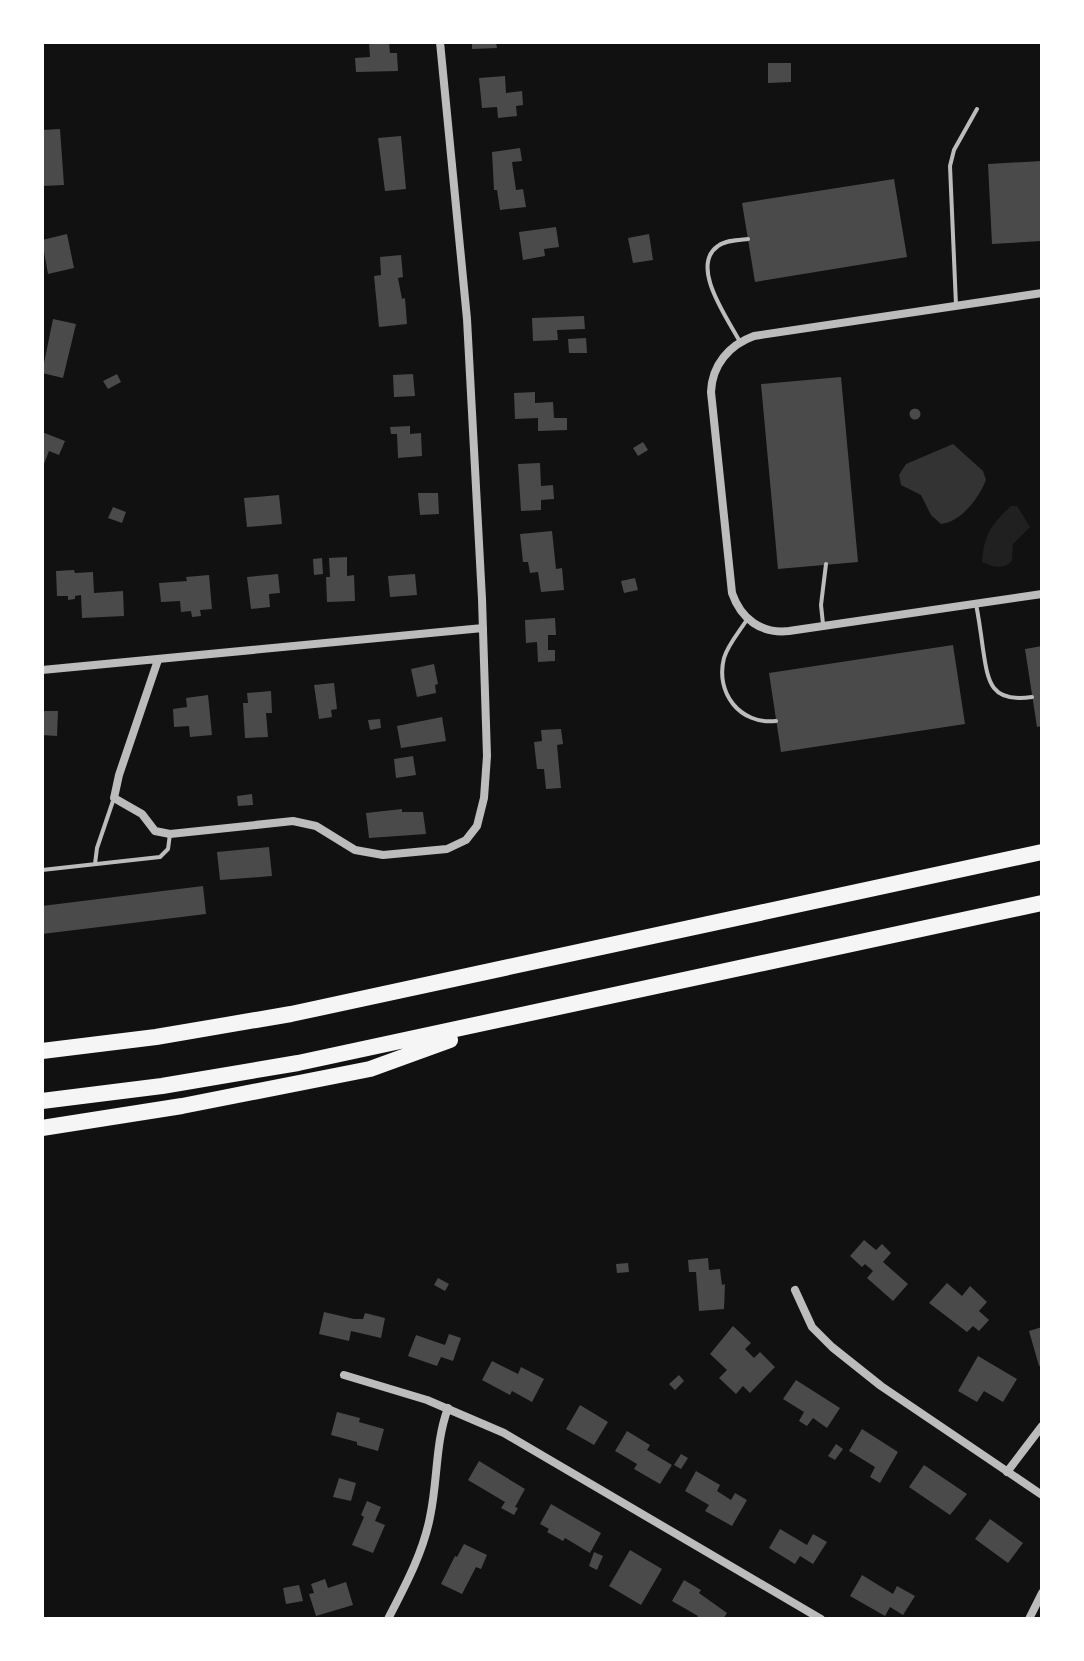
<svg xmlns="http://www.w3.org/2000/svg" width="1084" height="1661" font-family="Georgia,serif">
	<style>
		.green { fill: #202020 }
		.water { fill: #333 }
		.building { fill: #4a4a4a }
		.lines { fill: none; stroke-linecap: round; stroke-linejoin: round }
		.service { stroke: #bcbcbc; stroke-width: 4 }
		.minor { stroke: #bcbcbc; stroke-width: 8 }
		.motorway { stroke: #f5f5f5; stroke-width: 16 }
	</style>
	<rect width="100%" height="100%" fill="#111"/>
	<!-- green -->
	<path class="green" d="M1011 506H1017L1030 527 1013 544 1012 561C1003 570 993 567 982 562 984 534 991 525 1011 506Z"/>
	<!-- water -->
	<path class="water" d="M953 444 983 471 986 480C979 498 961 522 941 524L931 515 921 495 901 485 899 475 906 464Z"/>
	<!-- building -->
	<path class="building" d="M369 42H389L390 53H397L398 71 356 72 355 58 370 57Z
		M472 42H496L497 48 472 49Z
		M768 63H791V82L768 83Z
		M505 76 506 93 522 91 523 105 516 106 517 116 498 118 497 107 482 108 479 78Z
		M60 129 64 185 42 186V130Z
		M401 136 406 189 385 191 378 138Z
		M520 148 522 161 512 162 516 190 523 189 526 207 500 210 497 190H494L492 152Z
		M1042 161V241L992 244 988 164Z
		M894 179 907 257 755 282 742 203Z
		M556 227 559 247 544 249 545 256 523 260 519 232Z
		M67 234 74 268 48 274 42 240Z
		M649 234 653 260 633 263 628 238Z
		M401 255 403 277 398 278 402 299 405 298 407 324 379 327 374 276 381 275 380 257Z
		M584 316 585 329 557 330 558 340 533 341 532 318Z
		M53 319 76 324 63 378 42 373Z
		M586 338 587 353H569L568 339Z
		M117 374 121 382 108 389 103 381Z
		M413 374 415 396 394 397 393 375Z
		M841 377 858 562 778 569 761 384Z
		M535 392V403L553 402 554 418H567V430L538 431V418L515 419 514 393Z
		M909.5 414a5.5 5.5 0 1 1 11 0a5.5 5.5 0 1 1-11 0Z
		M410 426V434L421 433 422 456 398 458 397 434H391L390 427Z
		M42 432 65 441 59 455 49 451 42 469Z
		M643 442 648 450 638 456 633 448Z
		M540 463 541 486 553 485 554 499 541 500V510L521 511 518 464Z
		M418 493H438L439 514 420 515Z
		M279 495 282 524 247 527 244 498Z
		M113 507 126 512 122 523 108 518Z
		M552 531 556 569 562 568 564 590 541 592 538 572 530 573 528 562H523L520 534Z
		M347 557V576L354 575 355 601 327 602 326 577H330L329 558Z
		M322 558 323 574 314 575 313 559Z
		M74 570 75 573 93 572 94 593 123 591 124 616 82 618 81 595 75 596V599L68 600V596H57L56 571Z
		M278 574 280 593 269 594 270 607 251 609 247 577Z
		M415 574 417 595 390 597 388 576Z
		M209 575 212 609 200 610 201 616 192 617 191 611 181 612 180 601 161 602 159 583 187 581 186 577Z
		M635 578 638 590 624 593 621 581Z
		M555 618 556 635H548V650H555V661L538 662 537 642 526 643 525 620Z
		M953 645 965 724 781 752 769 673Z
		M1042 646V726L1037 727 1025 649Z
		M434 664 438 684 435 685 436 693 417 697 411 669Z
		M334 683 337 709 331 710 332 717 319 719 314 685Z
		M271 691 272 713H266L268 737 245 738 243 703H248L247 693Z
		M208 695 212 735 190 737 189 726 174 727 173 709 187 707 186 698Z
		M42 711H58L57 736 42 735Z
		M442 717 446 741 401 748 397 726Z
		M380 719 381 728 370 730 368 720Z
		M561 729 563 744 557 745 561 788 546 789 544 769H537L534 742 542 741 541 730Z
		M413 756 416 775 396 778 394 759Z
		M252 794 253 805 238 806 237 796Z
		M402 809V812H423L426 834 369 838 366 813Z
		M269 847 272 876 220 880 217 852Z
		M203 886 206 914 42 934V906Z
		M864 1240 876 1250 882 1244 891 1253 883 1262 908 1284 893 1301 867 1278 873 1271 865 1264 862 1267 850 1256Z
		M708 1258 709 1270 720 1269 722 1285 725 1284 724 1309 699 1311 696 1272H689L688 1260Z
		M628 1263 629 1272 617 1273 616 1264Z
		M438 1278 449 1284 445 1291 434 1285Z
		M947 1283 962 1296 970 1286 987 1302 979 1311 989 1320 979 1331 973 1326 967 1332 929 1303Z
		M324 1312 354 1319H363L365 1313 385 1318 381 1338 351 1331 349 1341 319 1334Z
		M733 1326 751 1343 745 1349 754 1358 760 1352 775 1367 750 1393 743 1386 736 1394 719 1378 727 1370 710 1354Z
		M1042 1327V1365L1039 1366 1029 1331Z
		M449 1334 461 1338 453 1361 441 1357 437 1366 408 1356 416 1335 445 1345Z
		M978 1356 1017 1379 1003 1402 984 1391 977 1402 958 1391Z
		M492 1361 518 1374 521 1367 544 1379 532 1402 512 1391 510 1395 482 1380Z
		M679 1375 684 1381 675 1390 669 1384Z
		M796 1380 840 1408 827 1428 813 1418 807 1426 799 1421 804 1412 783 1399Z
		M580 1405 608 1422 594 1445 566 1429Z
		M337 1412 360 1418 359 1422 384 1429 378 1451 357 1445V1442L331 1435Z
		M862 1429 898 1452 880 1483 870 1477 875 1467 849 1451Z
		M627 1431 650 1445 647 1450 672 1465 660 1484 634 1469 637 1464 615 1451Z
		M836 1444 843 1449 835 1460 828 1456Z
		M681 1454 688 1458 681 1469 674 1465Z
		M479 1461 525 1489 515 1507 518 1508 514 1515 501 1508 505 1502 468 1480Z
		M924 1465 967 1494 950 1515 909 1487Z
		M696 1471 720 1485 717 1491 731 1500 735 1493 747 1500 732 1526 705 1511 709 1505 685 1491Z
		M339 1478 356 1483 351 1501 333 1497Z
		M367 1501 381 1507 375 1521 385 1525 373 1553 352 1545 364 1517 361 1515Z
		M551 1504 601 1533 590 1553 565 1538 563 1541 547 1532 549 1529 540 1524Z
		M990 1519 1023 1543 1008 1563 975 1539Z
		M780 1529 807 1545 813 1534 827 1542 813 1564 800 1556 795 1564 769 1548Z
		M464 1544 487 1555 481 1569 476 1567 462 1594 441 1584 455 1556 457 1557Z
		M630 1550 662 1569 641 1605 609 1586Z
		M594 1552 603 1556 597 1570 589 1566Z
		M862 1575 893 1594 897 1586 915 1596 903 1615 890 1607 885 1616 850 1596Z
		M325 1579 328 1588 346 1582 353 1605 316 1616 309 1594 314 1593 311 1584Z
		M684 1580 701 1590 699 1593 727 1613 723 1619H696L698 1616 672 1601Z
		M299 1585 303 1601 286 1604 283 1588Z"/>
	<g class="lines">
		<!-- service -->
		<path class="service" d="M956 305 950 166 954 150 977 109
			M740 342C728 319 689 266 718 246 726 240 738 240 748 239
			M976 604C979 619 981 634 983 649 988 683 991 703 1032 697
			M748 618C740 631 728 644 724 658 715 693 740 725 776 721
			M823 624 821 605 826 564
			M95 864 97 848 114 798
			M42 870 160 857 168 849 170 834"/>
		<!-- minor -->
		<path class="minor" d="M1042 293 754 336C729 345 712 365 711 392L732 593C741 619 761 634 789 631L1042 594
			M158 660 119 775 114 798 142 814 155 831 170 834 293 821 316 826 355 850 383 855 447 849 466 840 477 826 484 798 487 756 482 599 467 319 440 42
			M42 670 483 628
			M795 1290 812 1327 832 1347 881 1386 1042 1495
			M344 1375 427 1400 504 1433 821 1619
			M1007 1472 1042 1426
			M388 1619C405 1586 423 1553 430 1517 438 1480 435 1443 448 1408
			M1029 1619 1042 1593"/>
		<!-- motorway -->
		<path class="motorway" d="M42 1051 156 1037 291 1014 1042 852
			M42 1101 162 1086 298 1063 1042 903
			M42 1128 182 1106 370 1069 450 1040"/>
	</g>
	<!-- border -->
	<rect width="1084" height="1661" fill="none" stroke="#ffffff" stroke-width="88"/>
</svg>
